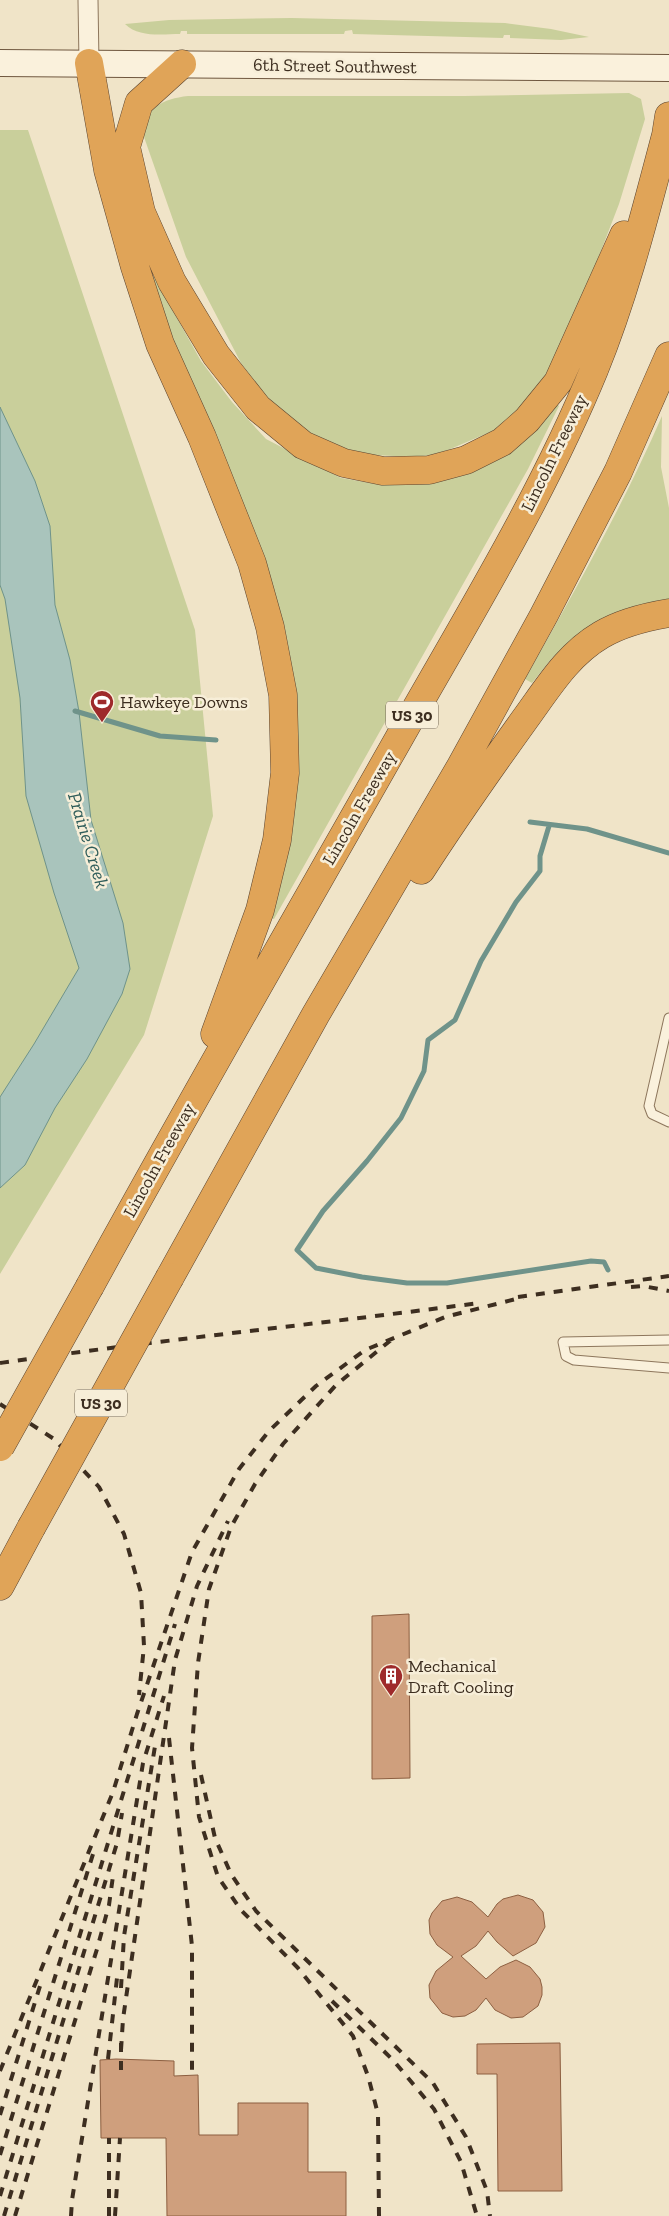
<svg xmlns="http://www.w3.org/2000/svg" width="669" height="2216" font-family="'Zilla Slab',serif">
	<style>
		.green { fill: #c9cf9b }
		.water { fill: #a9c4bc; stroke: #6f938a }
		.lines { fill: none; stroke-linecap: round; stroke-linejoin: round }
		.stream { stroke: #6f938a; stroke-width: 5 }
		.building { fill: #cf9f7d; stroke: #8d5f41 }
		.lane-casing { stroke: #8d765c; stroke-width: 11 }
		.street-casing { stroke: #8d765c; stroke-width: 21 }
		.secondary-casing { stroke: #6f573f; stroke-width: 28 }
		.highway-casing { stroke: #5b4430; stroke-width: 29 }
		.lane { stroke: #faf1dc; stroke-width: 9 }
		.street { stroke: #faf1dc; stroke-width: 19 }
		.secondary { stroke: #faf1dc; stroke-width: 26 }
		.highway { stroke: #e0a458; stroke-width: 28 }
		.rail { stroke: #3d2e20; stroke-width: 4; stroke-dasharray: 9 9; stroke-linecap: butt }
		.highway-bridge-casing { stroke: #5b4430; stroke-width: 29; stroke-linecap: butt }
		.highway-bridge { stroke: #e0a458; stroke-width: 28 }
		.labels { text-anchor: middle; stroke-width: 5; stroke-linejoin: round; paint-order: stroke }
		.shield { fill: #f7eed8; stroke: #756857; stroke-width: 1 }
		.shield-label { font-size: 16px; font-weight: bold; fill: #3d2e20 }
		.street-label { font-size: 18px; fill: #3d2e20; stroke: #f7eed8 }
		.poi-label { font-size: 18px; fill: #3d2e20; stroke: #f7eed8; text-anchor: start }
		.water-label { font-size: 19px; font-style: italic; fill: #2f5d5a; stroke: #f7eed8 }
	</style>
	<rect width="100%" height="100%" fill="#f0e4c8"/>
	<!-- green -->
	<path class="green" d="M292 18 505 23 551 29 589 37 561 40 510 38V35H504L503 38 353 34 352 30 345 31 344 34H187V31H181L180 34C163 34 139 38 125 24L169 20Z
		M629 93 641 99 645 119 619 204 584 295 544 381 529 401 495 430 448 450 432 455 413 457 373 455 348 451 305 431 265 396 241 363 186 257 144 137C143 108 162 99 188 96H464Z
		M0 130H28L195 630 213 816 144 1035 0 1274Z
		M150 270 201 361 232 402 266 439 341 478 376 484 407 483 555 402 559 406 528 469 274 919 271 918 288 648 254 530 180 360 147 271Z
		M662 416 661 467 669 508V602L580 633 552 658 532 683 525 679C574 592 622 508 662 416Z"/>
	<!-- water -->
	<path class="water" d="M0 407 35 481 50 526 55 605 70 660 79 712 91 820 123 923 130 969 122 994 87 1059 55 1108 25 1165 0 1188V1097L34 1044 79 968 54 893 26 796 20 698 5 599 0 585Z"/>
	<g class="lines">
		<!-- stream -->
		<path class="stream" d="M75 711 160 736 216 740
			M530 822 587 829 669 853
			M549 826 540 856V871L516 902 481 961 455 1020 428 1040 424 1071 401 1118 367 1161 323 1211 297 1250 316 1268 362 1277 407 1283H447L591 1261 604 1262 608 1270"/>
	</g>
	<!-- building -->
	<path class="building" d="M409 1614 410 1778 372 1779V1616Z
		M518 1895 533 1900 543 1912 545 1927 536 1943 513 1956 497 1942 488 1931 476 1946 461 1956 486 1979 500 1967 516 1960 530 1967 540 1979 542 1987V1995L538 2006 523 2017 511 2018 495 2010 486 1998 476 2010 465 2016 453 2017 442 2013 430 1998 429 1985 436 1971 453 1957 437 1945 430 1934 429 1920 432 1913 442 1901 457 1897 472 1902 488 1917 497 1904 503 1899Z
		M560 2043 562 2191H498L497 2074H477V2044Z
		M116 2059 174 2061V2076L198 2075 199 2135H238V2103H308V2172H346V2216H167L166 2138H101L100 2060Z"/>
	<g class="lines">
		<!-- lane casing -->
		<g class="lane-casing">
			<path id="lane" d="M669 1018 649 1106 652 1114 669 1122
				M669 1340 563 1342 566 1356 574 1360 669 1368"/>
		</g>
		<!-- street casing -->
		<g class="street-casing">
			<path id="street" d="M88 0 89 63"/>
		</g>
		<!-- secondary casing -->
		<g class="secondary-casing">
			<path id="secondary" d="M0 63 669 68"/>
		</g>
		<!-- highway casing -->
		<g class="highway-casing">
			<path id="highway" d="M89 63 108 170 135 267 160 344 202 437 252 563 270 627 283 695 285 773 277 840 260 910 215 1034
				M182 64 139 103 126 147 141 212 172 282 216 355 258 408 303 445 344 463 383 471 429 470 466 460 502 442 527 420 558 382 624 235
				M421 870C454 819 489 769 525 719 547 689 567 655 601 635 621 623 645 617 669 613
				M170 1277 316 1014 461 766 544 615 618 472 669 356
				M90 1286C193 1098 300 913 406 726 472 610 543 494 594 370 625 294 645 214 666 135L669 116
				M0 1586 31 1528"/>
		</g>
		<!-- lane -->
		<use href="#lane" class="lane"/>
		<!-- street -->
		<use href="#street" class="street"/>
		<!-- secondary -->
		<use href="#secondary" class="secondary"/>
		<!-- highway -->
		<use href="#highway" class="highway"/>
		<!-- rail -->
		<path class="rail" d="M631 1287 643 1286 669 1291
			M518 1297 669 1276
			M0 1363C159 1340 319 1324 479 1303
			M0 1404 54 1439 99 1487 124 1534 141 1593 144 1646 139 1695
			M169 1738 192 1946V2076
			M201 1775 215 1838 231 1874 256 1911 433 2083 466 2137 487 2191 490 2216
			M121 1988 124 1936 156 1740
			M332 2001 393 2060 434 2109 461 2162 477 2216
			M121 2043V2075
			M121 2050 123 2019 175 1660 197 1586 228 1521
			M108 2059 117 1978
			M0 2071 113 1792 137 1714 192 1552 239 1469 269 1431 316 1386 365 1350 445 1317 524 1297
			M0 2115 40 1986
			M0 2155 93 1854
			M0 2196 175 1624
			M4 2216 117 1843 122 1813
			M15 2216 97 1949 109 1905 113 1876
			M71 2216 72 2200 143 1763 164 1696
			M109 2216V2138
			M115 2216 120 2138
			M379 2216 378 2114 368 2076 353 2036 298 1968 241 1910 218 1877 199 1817 192 1748 198 1663 209 1589 231 1527 255 1484 283 1444 336 1385 391 1340"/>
		<!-- highway-bridge casing -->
		<g class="highway-bridge-casing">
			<path id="highway-bridge" d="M0 1447 90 1286
				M31 1528 170 1277"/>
		</g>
		<!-- highway-bridge -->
		<use href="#highway-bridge" class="highway-bridge"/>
	</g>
	<!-- icons -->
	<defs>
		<g id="stadium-pin" transform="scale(1.25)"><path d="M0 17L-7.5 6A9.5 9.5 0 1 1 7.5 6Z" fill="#9e2a2b" stroke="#f7eed8"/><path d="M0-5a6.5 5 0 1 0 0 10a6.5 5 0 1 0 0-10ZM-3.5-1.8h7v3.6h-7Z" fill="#fff"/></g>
		<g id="building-pin" transform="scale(1.25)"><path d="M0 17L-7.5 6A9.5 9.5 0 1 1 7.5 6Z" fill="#9e2a2b" stroke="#f7eed8"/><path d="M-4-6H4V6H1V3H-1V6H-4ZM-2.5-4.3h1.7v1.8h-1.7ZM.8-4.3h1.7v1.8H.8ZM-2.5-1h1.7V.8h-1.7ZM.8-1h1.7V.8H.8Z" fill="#fff"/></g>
	</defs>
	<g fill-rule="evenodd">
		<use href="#stadium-pin" x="102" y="702"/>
		<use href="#building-pin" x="391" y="1676"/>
	</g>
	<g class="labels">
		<!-- shield labels -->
		<g class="shield">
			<rect x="386" y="701.5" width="52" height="27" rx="4"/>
			<rect x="75" y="1389.5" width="52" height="27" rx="4"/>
		</g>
		<g class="shield-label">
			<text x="412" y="721">US 30</text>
			<text x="101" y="1409">US 30</text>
		</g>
		<!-- street labels -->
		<g class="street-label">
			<text transform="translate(335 66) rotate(1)" y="6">6th Street Southwest</text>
			<text transform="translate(554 453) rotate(-64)" y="6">Lincoln Freeway</text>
			<text transform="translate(359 808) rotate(-60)" y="6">Lincoln Freeway</text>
			<text transform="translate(159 1160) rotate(-61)" y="6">Lincoln Freeway</text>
		</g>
		<!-- poi labels -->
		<g class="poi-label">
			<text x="120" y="708">Hawkeye Downs</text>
			<text x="408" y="1672">Mechanical<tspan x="408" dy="21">Draft Cooling</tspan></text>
		</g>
		<!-- water labels -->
		<g class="water-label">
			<text transform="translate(89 840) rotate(73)" y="7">Prairie Creek</text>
		</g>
	</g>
</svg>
